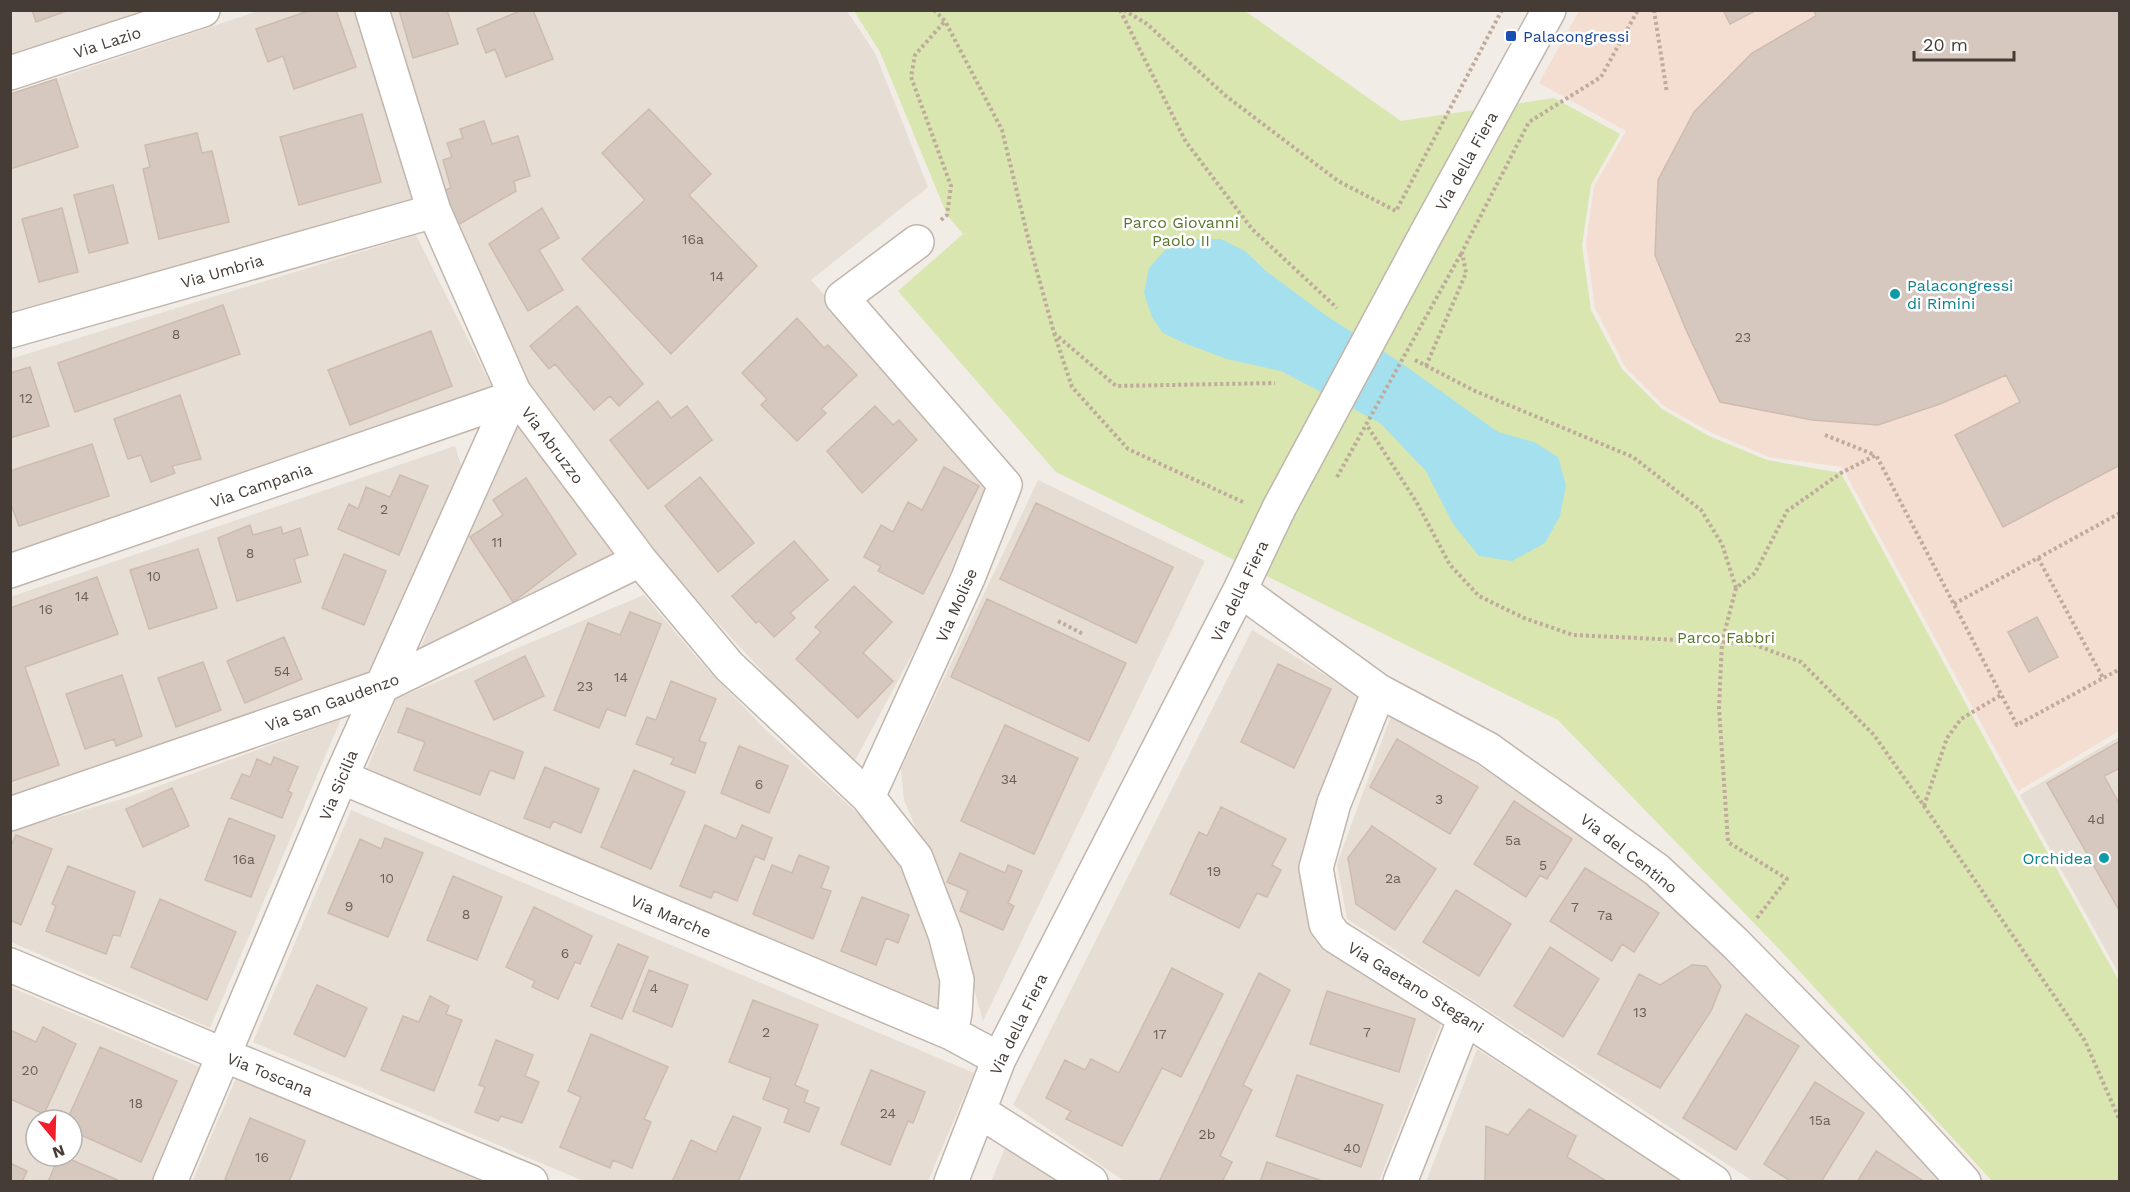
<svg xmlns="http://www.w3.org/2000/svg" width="2130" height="1192" font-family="'Work Sans',sans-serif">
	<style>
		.residential { fill: #e6ddd4; fill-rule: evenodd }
		.commercial { fill: #f4ded2 }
		.green { fill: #d9e6b0 }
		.water { fill: #a4e0ee }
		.building { fill: #d7c8bf; stroke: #cebbaf; stroke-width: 1.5 }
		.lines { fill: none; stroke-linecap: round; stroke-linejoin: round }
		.minor-casing { stroke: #c1b5ac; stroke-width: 36 }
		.path { stroke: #bfaa9b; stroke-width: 4; stroke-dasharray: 3 3; stroke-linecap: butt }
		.minor { stroke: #fff; stroke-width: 33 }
		.minor-bridge-casing { stroke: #c1b5ac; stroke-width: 36; stroke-linecap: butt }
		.path-bridge { stroke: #bfaa9b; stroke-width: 4; stroke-dasharray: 3 3; stroke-linecap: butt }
		.minor-bridge { stroke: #fff; stroke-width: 33 }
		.transit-dot { fill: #1a4fb4; stroke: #fff; stroke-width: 2 }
		.culture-dot { fill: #0f9aa8; stroke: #fff; stroke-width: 2 }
		.labels { text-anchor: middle; stroke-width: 5; stroke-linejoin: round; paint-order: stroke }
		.number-label { font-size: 14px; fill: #6a5f58 }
		.transit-label { font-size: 16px; fill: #164399; stroke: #fff; text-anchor: start }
		.street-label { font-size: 16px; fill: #453c36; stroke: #fff }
		.park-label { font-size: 16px; fill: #57752b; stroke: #fff }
		.culture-label { font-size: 16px; fill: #0d838f; stroke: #fff; text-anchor: start }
	</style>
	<rect width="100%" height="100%" fill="#f2ece6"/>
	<!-- residential -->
	<path class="residential" d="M11 10 150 11 11 58Z
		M258 11H362L415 207 11 323 10 94Z
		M386 11H847L875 53 928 187 811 280 989 479 929 623 851 768 672 573 507 356 442 205Z
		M416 235 495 393 11 558 10 359Z
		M513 416 622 559 416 660Z
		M455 446 462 468 367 682 11 803 10 597Z
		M1038 480 1205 561 983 1021 963 949 939 883 904 800 901 769Z
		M644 595 697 658 764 728 878 832 899 865 921 914 944 996 939 1012 365 773 396 699Z
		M1252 630 1364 699 1300 871 1315 941 1443 1019 1379 1181H1124L1013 1105Z
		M1392 713 1473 762 1564 820 1681 908 1945 1181H1753L1347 919 1337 864Z
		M341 719 210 1028 11 942V831L129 797Z
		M2119 737V974L2020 795Z
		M351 810 974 1073 928 1181 586 1182 253 1042Z
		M10 987 200 1067 154 1181H11ZM36 1120H72V1156H36Z
		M1477 1049 1684 1181 1426 1182Z
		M236 1078 484 1181 192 1182Z
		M1009 1138 1071 1182H991Z"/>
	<!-- commercial -->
	<path class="commercial" d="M1579 11H2119V731L2018 791 1842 467 1769 457 1710 432 1664 406 1625 367 1595 308 1586 243 1594 186 1626 131 1539 83Z"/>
	<!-- green -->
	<path class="green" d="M854 11H1245L1401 121 1554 98 1620 134 1591 185 1582 245 1591 310 1622 369 1662 409 1709 436 1767 460 1841 473 2011 787 2119 981V1181H1992L1781 951 1558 720 1056 472 898 291 963 234 947 215 880 52Z"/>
	<!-- water -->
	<path class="water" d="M1192 239H1221L1245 251 1266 271 1328 317 1397 360 1498 432 1534 442 1558 457 1566 485 1560 516 1545 543 1512 561 1479 556 1453 524 1426 471 1380 423 1281 371 1227 359 1184 343 1163 333 1152 317 1144 293 1149 268 1164 251Z"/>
	<!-- building -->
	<path class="building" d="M32 10H69L36 22Z
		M311 10H336L356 67 294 89 283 56 268 62 256 29Z
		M399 10H447L458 44 413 58Z
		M522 10H533L553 59 506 77 495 49 486 53 477 29Z
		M1723 10H1757L1730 24Z
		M1814 10H2120V465L2003 527 1955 435 2020 402 2006 375 1940 404 1878 425 1812 420 1720 402 1687 332 1655 255 1658 180 1694 112 1752 53 1816 16Z
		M56 79 78 147 10 169V94Z
		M649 109 711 174 689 195 757 266 671 354 582 259 645 200 602 153Z
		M362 114 381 182 299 205 280 137Z
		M484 121 492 144 518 136 530 176 514 181 516 191 456 226 445 190 451 188 443 160 452 157 447 143 463 138 460 129Z
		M197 133 202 153 212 151 229 222 159 239 143 169 150 167 145 145Z
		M113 185 128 243 89 253 74 195Z
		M62 208 78 272 39 282 22 219Z
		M542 208 559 238 539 250 563 290 528 311 489 244Z
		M223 305 240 354 75 412 58 363Z
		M577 306 643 384 619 406 610 396 594 410 555 364 549 369 530 346Z
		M797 318 824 348 828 345 857 375 821 409 826 413 797 441 761 405 767 399 742 373Z
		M431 331 452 386 350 425 328 370Z
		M30 367 49 426 10 438V373Z
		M180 395 201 459 172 466 175 473 151 482 141 455 128 459 114 419Z
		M658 401 671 418 687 406 712 440 648 489 610 440Z
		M875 406 893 425 899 420 917 440 862 493 827 451Z
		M92 444 109 496 19 526 10 502V471Z
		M944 467 979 486 923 594 878 571 881 566 864 557 881 525 893 532 908 502 922 510Z
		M400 475 428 486 399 555 338 529 349 504 358 509 366 487 390 497Z
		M700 477 754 543 718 572 665 506Z
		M526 478 576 554 513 602 470 537 503 515 493 500Z
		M1036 503 1173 567 1136 643 1000 579Z
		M250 525 253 535 281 527 283 534 300 528 308 555 294 559 301 582 237 601 218 538Z
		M794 541 828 580 790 613 795 618 774 637 759 621 756 623 732 596Z
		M198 549 217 608 149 629 130 570Z
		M344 554 386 571 364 625 322 608Z
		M97 577 118 634 25 667 59 765 10 782V608Z
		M854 586 892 622 863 653 893 681 858 718 796 659 821 632 815 627Z
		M987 599 1126 663 1089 741 951 677Z
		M630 612 661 624 625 716 607 709 599 728 554 710 588 623 620 635Z
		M2037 617 2058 657 2029 672 2008 632Z
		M284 637 302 679 245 703 227 661Z
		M525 656 544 696 494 720 475 681Z
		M203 662 221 710 176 727 158 678Z
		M1278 664 1331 689 1294 768 1241 742Z
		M122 675 142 736 116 746 114 739 85 749 66 694Z
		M671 681 716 699 699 741 706 743 695 773 671 764 674 758 636 744 647 717 656 720Z
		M407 708 523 752 514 779 490 770 480 795 414 770 425 742 398 732Z
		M1005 725 1078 758 1034 854 961 821Z
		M1397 739 1478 787 1450 834 1370 787Z
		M2120 741V768L2104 776 2120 805V912L2047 783Z
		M739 746 788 766 769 813 721 793Z
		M274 757 298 767 288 791 292 793 282 818 231 798 242 774 250 777 257 759 271 765Z
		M545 767 599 789 581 833 553 821 550 828 524 818Z
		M634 770 685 792 651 869 601 847Z
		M172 788 189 826 143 847 126 809Z
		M1514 801 1572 839 1547 879 1540 875 1526 897 1474 864Z
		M1221 807 1286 839 1272 865 1281 870 1267 897 1257 893 1239 928 1170 894 1199 832 1207 836Z
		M229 818 275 836 251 897 205 880Z
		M705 825 736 839 742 825 772 838 764 860 755 856 737 901 714 891 711 898 680 886Z
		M1372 826 1436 869 1395 930 1356 904 1348 858Z
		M16 835 52 849 21 925 10 920V848Z
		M385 838 423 853 388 937 328 913 360 839 381 849Z
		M960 853 1005 873 1008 865 1022 871 1008 903 1014 906 1003 930 960 911 968 891 947 882Z
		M799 855 829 867 821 888 831 891 813 939 753 914 772 865 792 873Z
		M68 866 135 892 120 936 113 935 106 954 46 931 56 906 52 904Z
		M1585 868 1659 913 1634 952 1622 944 1612 961 1550 921Z
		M453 876 502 897 477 960 427 940Z
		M1456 890 1511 924 1479 976 1423 942Z
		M862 897 909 915 898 943 886 938 876 965 841 951Z
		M160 899 236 932 207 1000 131 967Z
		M534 907 592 936 580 964 575 962 558 999 532 987 535 981 506 967Z
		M618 944 648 957 622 1019 591 1006Z
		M1550 947 1599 979 1563 1037 1514 1006Z
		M1692 965 1706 966 1721 986 1711 1011 1660 1088 1598 1054 1639 974 1660 985Z
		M1172 968 1223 994 1181 1077 1162 1068 1122 1146 1066 1119 1071 1111 1046 1098 1065 1060 1085 1070 1091 1059 1119 1073Z
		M649 970 688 985 672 1027 633 1011Z
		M1259 973 1290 990 1243 1085 1252 1090 1220 1156 1232 1162 1222 1182H1159Z
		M317 985 367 1008 345 1057 294 1034Z
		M1327 991 1415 1019 1399 1072 1310 1044Z
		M430 996 449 1006 446 1014 462 1020 434 1091 381 1070 403 1016 419 1022Z
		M753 1000 818 1025 795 1085 808 1091 804 1102 819 1108 809 1132 784 1122 789 1109 763 1099 771 1078 729 1062Z
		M1746 1014 1799 1046 1736 1150 1683 1118Z
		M43 1027 76 1044 44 1114 10 1099V1030L36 1042Z
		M591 1034 668 1067 644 1119 651 1122 632 1168 613 1160 610 1168 560 1147 581 1097 568 1091Z
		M496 1040 533 1055 525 1076 539 1082 522 1123 501 1116 498 1121 475 1112 485 1087 479 1085Z
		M100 1047 177 1081 141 1162 72 1131V1120H67Z
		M871 1070 925 1092 913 1123 908 1121 890 1165 841 1144Z
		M1297 1075 1383 1105 1361 1167 1276 1136Z
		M1815 1082 1864 1113 1821 1182H1792L1764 1164Z
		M1529 1109 1576 1136 1567 1157 1608 1182H1485L1486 1126 1508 1135Z
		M733 1116 761 1128 738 1182H672L691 1140 716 1152Z
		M250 1118 305 1141 289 1182H231L225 1179Z
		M1876 1151 1925 1182H1857Z
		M59 1156H63L122 1182H48Z
		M1267 1162 1325 1182H1260Z
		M10 1163 27 1171 22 1182H10Z"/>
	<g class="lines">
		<!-- minor casing -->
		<g class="minor-casing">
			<path id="minor" d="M372 10 434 211 514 392 640 560 729 666 868 797 916 858 945 934 957 980 955 1013 951 1033
				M10 73 203 10
				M1425 236 1549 10
				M10 331 434 211
				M10 571 511 398
				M1240 590 1379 691 1488 749 1657 870 1735 943 1890 1101 1964 1182
				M1379 691 1334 803 1316 868 1326 924 1335 936 1465 1018 1714 1182
				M341 777 951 1033 999 1059
				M868 797 968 578 1005 485 842 298 917 242
				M10 814 382 686 640 560
				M10 965 224 1055 531 1182
				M979 1111 1091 1182
				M170 1182 341 777 514 392
				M951 1182 999 1059 1240 590 1279 508
				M1400 1182 1465 1018"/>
		</g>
		<!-- path -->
		<path class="path" d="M934 10 945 21 1002 130 1030 246 1054 333 1116 386 1275 383
			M1120 10 1186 142 1252 229 1337 308
			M1124 10 1147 24 1226 96 1338 181 1396 211 1502 10
			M1654 10 1667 93
			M941 220 947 215 951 186 911 77 915 55 945 21
			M1054 333 1072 387 1128 449 1245 503
			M1415 360 1475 391 1633 457 1701 510 1722 544 1736 588
			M1426 366 1466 273 1462 252 1529 122 1601 77 1638 10
			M1368 427 1417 503 1450 565 1479 596 1524 618 1573 635 1722 642 1755 645 1801 662 1874 735 1924 806 2085 1041 2120 1121
			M1825 435 1875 455
			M2038 558 2103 678
			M1954 604 2120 513
			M1058 621 1083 634
			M1924 806 1947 738 1961 719 2001 695
			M1757 918 1787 879 1728 842 1719 708 1722 642 1736 588 1755 573 1787 511 1841 473 1876 455 2017 725 2120 669"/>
		<!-- minor -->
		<use href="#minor" class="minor"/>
		<!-- minor-bridge casing -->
		<g class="minor-bridge-casing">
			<path id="minor-bridge" d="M1279 508 1425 236"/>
		</g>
		<!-- path-bridge -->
		<path class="path-bridge" d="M1337 477 1462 252"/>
		<!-- minor-bridge -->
		<use href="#minor-bridge" class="minor-bridge"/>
	</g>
	<!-- markers -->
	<rect class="transit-dot" x="1505" y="30" width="12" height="12" rx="3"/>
	<g class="culture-dot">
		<circle cx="1895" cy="294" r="6"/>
		<circle cx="2104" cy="858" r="6"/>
	</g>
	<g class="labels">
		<!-- number labels -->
		<g class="number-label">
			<text x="693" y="244">16a</text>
			<text x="717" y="281">14</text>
			<text x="176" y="339">8</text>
			<text x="1743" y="342">23</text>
			<text x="26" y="403">12</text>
			<text x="384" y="514">2</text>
			<text x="497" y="547">11</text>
			<text x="250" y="558">8</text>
			<text x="154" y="581">10</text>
			<text x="82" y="601">14</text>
			<text x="46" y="614">16</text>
			<text x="282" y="676">54</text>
			<text x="621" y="682">14</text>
			<text x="585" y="691">23</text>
			<text x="1009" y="784">34</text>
			<text x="759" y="789">6</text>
			<text x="1439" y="804">3</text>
			<text x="2096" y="824">4d</text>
			<text x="1513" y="845">5a</text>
			<text x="244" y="864">16a</text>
			<text x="1543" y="870">5</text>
			<text x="1214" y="876">19</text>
			<text x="387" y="883">10</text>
			<text x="1393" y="883">2a</text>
			<text x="349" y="911">9</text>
			<text x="1575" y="912">7</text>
			<text x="466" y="919">8</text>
			<text x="1605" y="920">7a</text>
			<text x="565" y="958">6</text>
			<text x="654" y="993">4</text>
			<text x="1640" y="1017">13</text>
			<text x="766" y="1037">2</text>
			<text x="1367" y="1037">7</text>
			<text x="1160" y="1039">17</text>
			<text x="30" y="1075">20</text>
			<text x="136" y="1108">18</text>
			<text x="888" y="1118">24</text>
			<text x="1820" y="1125">15a</text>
			<text x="1207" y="1139">2b</text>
			<text x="1352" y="1153">40</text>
			<text x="262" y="1162">16</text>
		</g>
		<!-- transit labels -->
		<g class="transit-label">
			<text x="1523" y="42">Palacongressi</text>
		</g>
		<!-- street labels -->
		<g class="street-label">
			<text transform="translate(107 42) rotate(-18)" y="6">Via Lazio</text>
			<text transform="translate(1466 161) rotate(-61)" y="6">Via della Fiera</text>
			<text transform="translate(222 271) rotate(-16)" y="6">Via Umbria</text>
			<text transform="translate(553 445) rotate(53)" y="6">Via Abruzzo</text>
			<text transform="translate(261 485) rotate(-19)" y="6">Via Campania</text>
			<text transform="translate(1239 591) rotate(-64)" y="6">Via della Fiera</text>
			<text transform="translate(956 605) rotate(-66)" y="6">Via Molise</text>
			<text transform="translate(332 702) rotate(-20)" y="6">Via San Gaudenzo</text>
			<text transform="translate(338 785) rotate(-67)" y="6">Via Sicilia</text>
			<text transform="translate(1629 853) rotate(38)" y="6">Via del Centino</text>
			<text transform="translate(671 916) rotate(23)" y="6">Via Marche</text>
			<text transform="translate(1416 987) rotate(32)" y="6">Via Gaetano Stegani</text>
			<text transform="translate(1018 1024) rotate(-64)" y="6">Via della Fiera</text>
			<text transform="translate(270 1074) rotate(22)" y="6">Via Toscana</text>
		</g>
		<!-- park labels -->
		<g class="park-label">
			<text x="1181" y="228">Parco Giovanni<tspan x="1181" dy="18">Paolo II</tspan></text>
			<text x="1726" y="643">Parco Fabbri</text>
		</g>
		<!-- culture labels -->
		<g class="culture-label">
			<text x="1907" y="291">Palacongressi<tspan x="1907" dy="18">di Rimini</tspan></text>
			<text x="2092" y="864" text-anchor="end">Orchidea</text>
		</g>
	</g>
	<!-- border -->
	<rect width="2130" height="1192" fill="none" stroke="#453c36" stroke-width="24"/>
	<!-- north arrow -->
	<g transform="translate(54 1138) rotate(161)"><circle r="28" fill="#ffffff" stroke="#b5b1af" stroke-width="1.5"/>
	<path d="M0-4.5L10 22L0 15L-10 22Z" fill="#f31d2b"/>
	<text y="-9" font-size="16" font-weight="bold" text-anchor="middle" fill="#453c36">N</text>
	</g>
	<!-- scale -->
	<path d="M1914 51v9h100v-9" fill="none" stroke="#453c36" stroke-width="3"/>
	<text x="1923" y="51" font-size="18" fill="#453c36" stroke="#ffffff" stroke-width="4.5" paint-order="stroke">20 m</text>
</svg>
